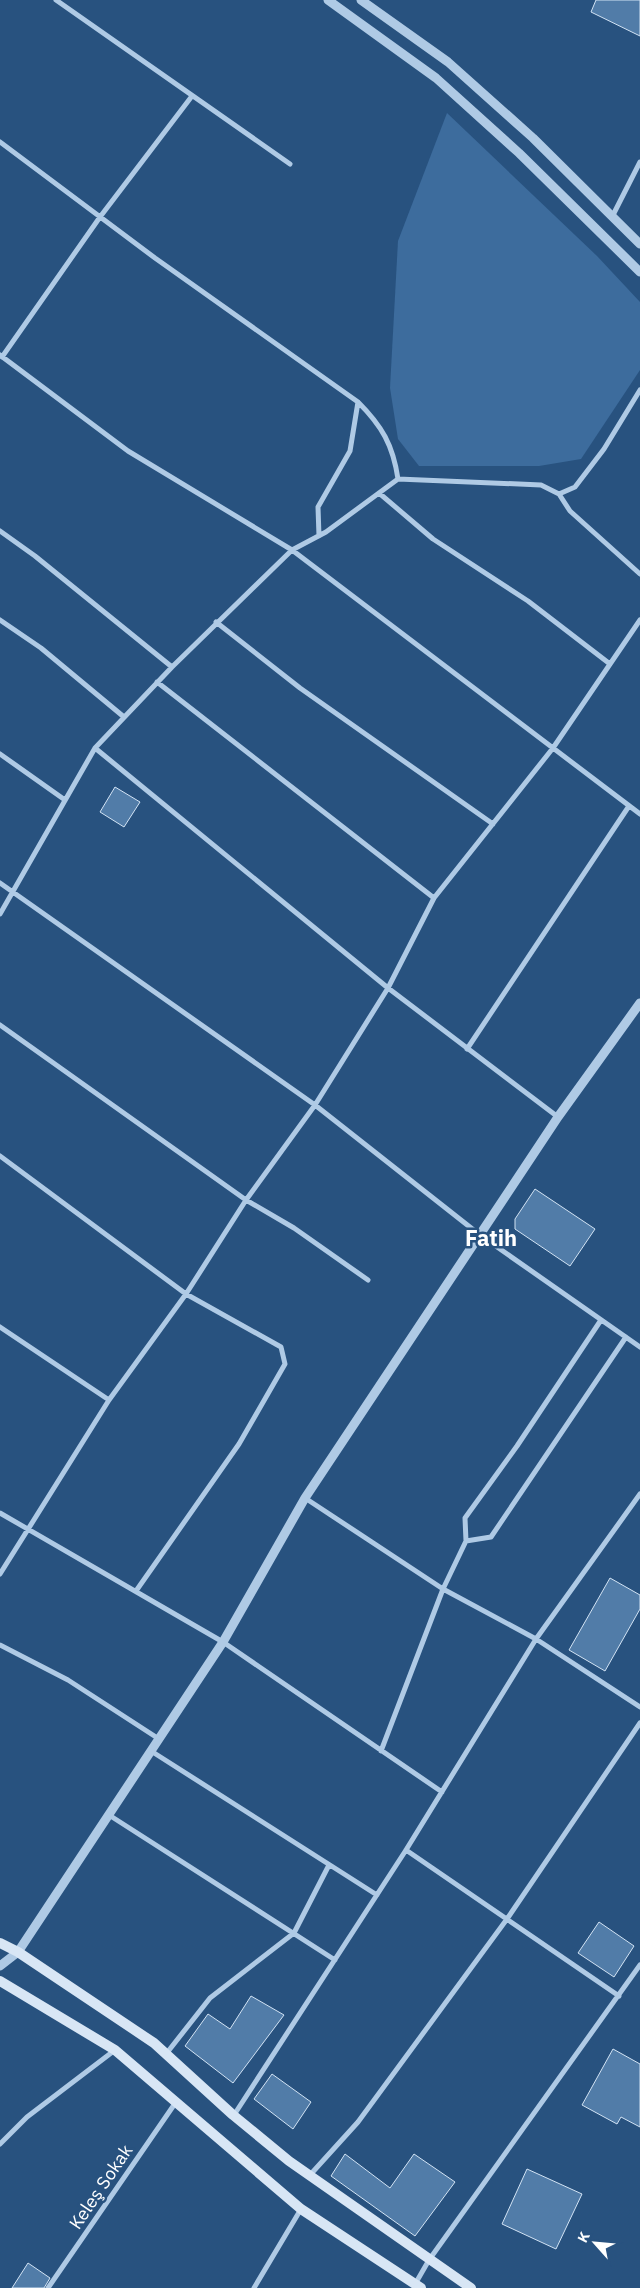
<svg xmlns="http://www.w3.org/2000/svg" width="640" height="2288" font-family="'IBM Plex Sans',sans-serif">
	<style>
		.green { fill: #3d6c9d }
		.building { fill: #517ca8; stroke: #d2e3f4 }
		.lines { fill: none; stroke-linecap: round; stroke-linejoin: round }
		.minor { stroke: #afcae5; stroke-width: 5 }
		.tertiary { stroke: #afcae5; stroke-width: 9 }
		.secondary { stroke: #d8e6f5; stroke-width: 10 }
		.labels { text-anchor: middle; stroke-width: 5; stroke-linejoin: round; paint-order: stroke }
		.street-label { font-size: 18px; fill: #fff; stroke: #28527f }
		.district-label { font-size: 22px; font-weight: bold; fill: #fff; stroke: #28527f }
	</style>
	<rect width="100%" height="100%" fill="#28527f"/>
	<!-- green -->
	<path class="green" d="M447 113 597 256 640 302V370L581 459 539 466H419L398 439 390 388 398 241Z"/>
	<!-- building -->
	<path class="building" d="M596 0H640V36L591 12Z
		M115 787 140 802 124 827 100 812Z
		M535 1189 595 1229 570 1266 515 1229V1219Z
		M610 1578 640 1595V1609L605 1671 569 1650Z
		M599 1922 634 1946 614 1977 578 1953Z
		M251 1996 284 2015 233 2083 185 2046 208 2014 230 2029Z
		M613 2049 640 2064V2127L621 2117 617 2124 582 2105Z
		M272 2074 311 2102 293 2129 254 2099Z
		M345 2154 390 2188 414 2154 455 2182 415 2236 331 2176Z
		M527 2169 582 2194 556 2249 502 2224Z
		M28 2263 50 2278 44 2288H12Z"/>
	<g class="lines">
		<!-- minor -->
		<path class="minor" d="M56 0 290 164
			M0 142 155 258 358 402C382 426 393 445 398 479L326 532 292 550 172 667 95 748 0 914
			M612 217 640 162
			M0 355 128 451 292 550 640 814
			M2 357 100 217 192 96
			M398 479 541 485 559 494 575 487 604 449 640 390
			M379 493 433 539 528 601 610 664
			M559 494 570 511 640 574
			M0 531 35 556 172 667
			M319 536 318 507 350 451 358 402
			M0 620 41 648 124 717
			M216 622 300 688 493 824
			M157 682 434 898
			M95 748 388 988 558 1117
			M0 754 65 800
			M0 883 315 1105 480 1235 640 1347
			M0 1025 246 1200 294 1228 368 1280
			M467 1049 629 806
			M0 1156 186 1294 281 1347 285 1364 239 1444 136 1591
			M0 1327 109 1400
			M305 1498 443 1589 536 1639 640 1707
			M0 1513 223 1642 442 1792
			M466 1541 465 1518 517 1446 601 1320
			M0 1574 109 1400 186 1294 246 1200 315 1105 388 988 434 898 553 748 640 620
			M0 1645 68 1680 159 1739
			M151 1751 377 1895
			M381 1751 443 1589 466 1541 491 1537 626 1337
			M109 1815 335 1960
			M406 1850 619 1996
			M166 2054 210 1998 294 1933 329 1865
			M234 2115 406 1850 536 1639 640 1494
			M0 2144 27 2117 115 2050
			M310 2175 358 2122 507 1919 640 1723
			M414 2286 429 2260 640 1965
			M48 2288 176 2102
			M254 2288 301 2209"/>
		<!-- tertiary -->
		<path class="tertiary" d="M328 0 436 78 519 153 640 272
			M361 0 448 62 533 138 640 244
			M0 1966 18 1952 223 1642 305 1498 558 1117 640 1003"/>
		<!-- secondary -->
		<path class="secondary" d="M0 1943 18 1952 154 2043 233 2115 289 2161 471 2288
			M0 1981 115 2050 301 2209 421 2288"/>
	</g>
	<g class="labels">
		<!-- street labels -->
		<g class="street-label">
			<text transform="translate(101 2187) rotate(-56)" y="6">Keleş Sokak</text>
		</g>
		<!-- district labels -->
		<g class="district-label">
			<text x="491" y="1246">Fatih</text>
		</g>
	</g>
	<!-- north arrow -->
	<g transform="translate(595 2243) rotate(297)" stroke="#28527f" stroke-width="4" paint-order="stroke">
	<path d="M0-4L9 19L0 12L-9 19Z" fill="#ffffff"/>
	<text y="-8" font-size="14" font-weight="bold" text-anchor="middle" fill="#ffffff">K</text>
	</g>
</svg>
